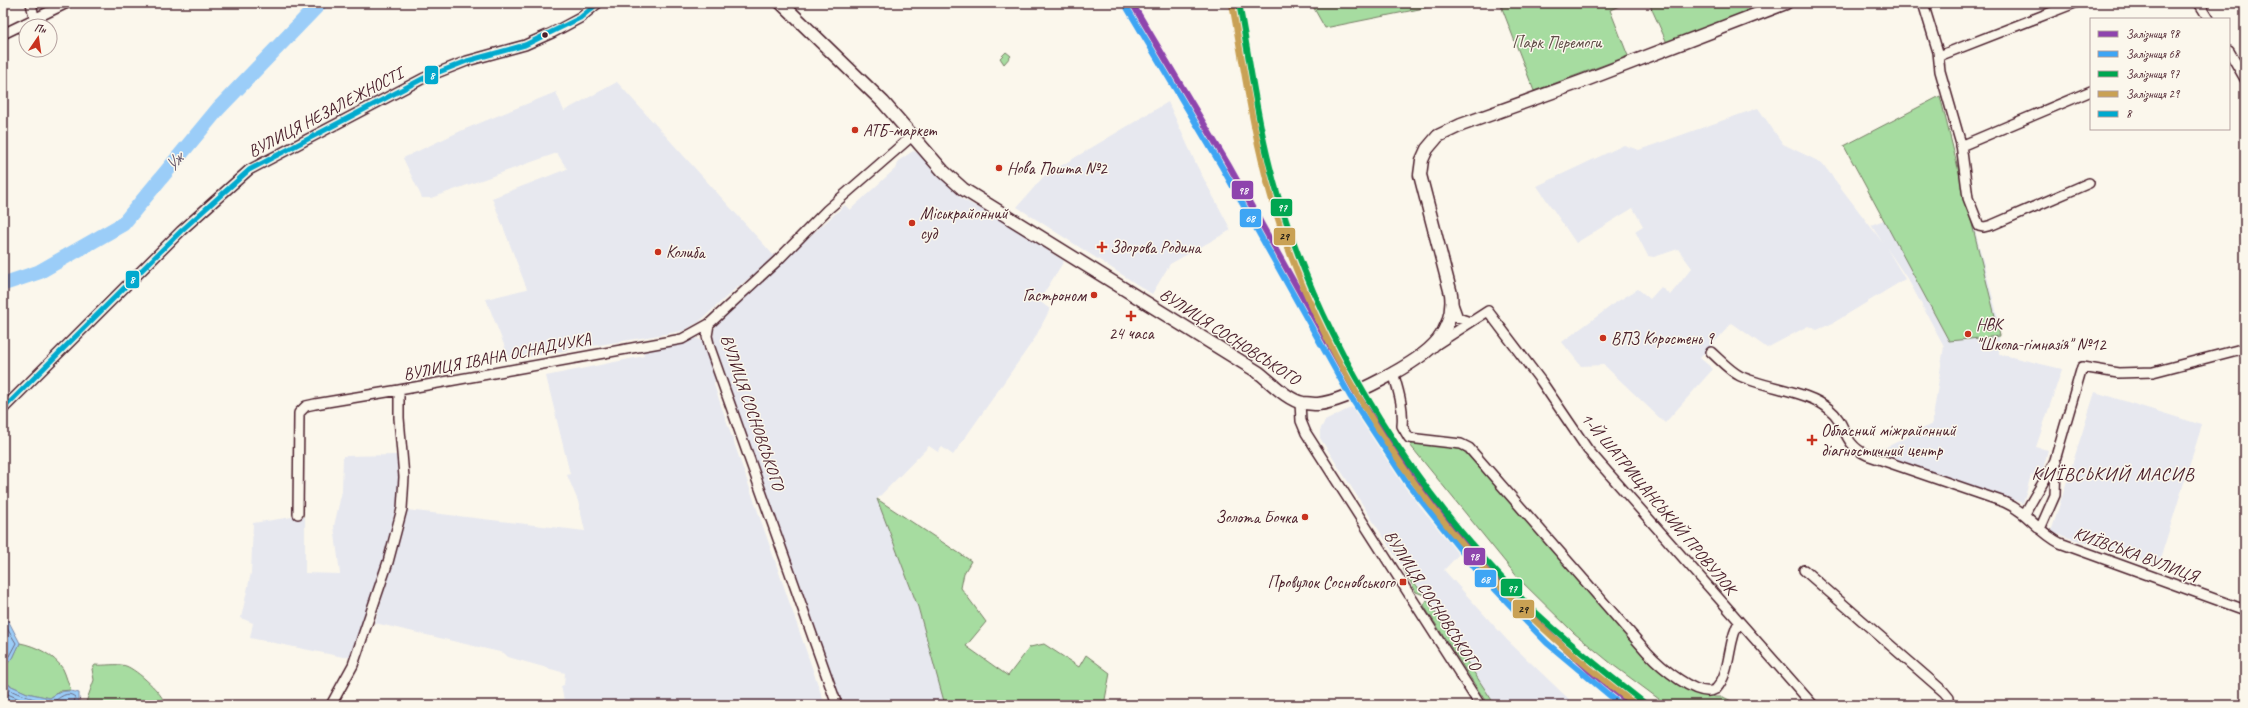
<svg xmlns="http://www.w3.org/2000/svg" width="2248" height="708" font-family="Caveat,sans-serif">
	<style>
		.built { fill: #e7e8ef }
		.green { fill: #a6dca0; stroke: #787e66 }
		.water { fill: #9bcdf8; stroke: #7b87a6 }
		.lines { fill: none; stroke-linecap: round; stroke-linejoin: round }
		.shore { stroke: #6a657d; stroke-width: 1 }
		.river { stroke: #9bcdf8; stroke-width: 15 }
		.street-casing { stroke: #4a1f2b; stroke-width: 12 }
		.secondary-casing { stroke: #4a1f2b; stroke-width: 15 }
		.street { stroke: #fbf7ec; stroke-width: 9 }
		.secondary { stroke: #fbf7ec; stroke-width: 12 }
		.bus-1-casing { stroke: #fbf7ec; stroke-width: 8 }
		.bus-1 { stroke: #00a9ce; stroke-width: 5 }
		.rail-1-casing { stroke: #fbf7ec; stroke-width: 9 }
		.rail-2-casing { stroke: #fbf7ec; stroke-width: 9 }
		.rail-3-casing { stroke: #fbf7ec; stroke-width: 9 }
		.rail-4-casing { stroke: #fbf7ec; stroke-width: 9 }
		.rail-1 { stroke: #8e44ad; stroke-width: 6 }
		.rail-2 { stroke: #3ea5f4; stroke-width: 6 }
		.rail-3 { stroke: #00a651; stroke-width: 6 }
		.rail-4 { stroke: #c9a154; stroke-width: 6 }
		.bus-dot { fill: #4a1f2b; stroke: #fbf7ec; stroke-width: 1.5 }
		.poi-dot { fill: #c8321e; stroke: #fbf7ec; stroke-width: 1.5 }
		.labels { text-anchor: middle; stroke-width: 3; stroke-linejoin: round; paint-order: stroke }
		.park-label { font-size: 17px; fill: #614e48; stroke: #fbf7ec }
		.street-label { font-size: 17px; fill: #4a1f2b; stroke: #fbf7ec }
		.poi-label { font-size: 17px; fill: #4a1f2b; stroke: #fbf7ec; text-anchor: start }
		.water-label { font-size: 18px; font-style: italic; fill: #625368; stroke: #fbf7ec }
		.quarter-label { font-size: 19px; letter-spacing: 1px; fill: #4a1f2b; stroke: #fbf7ec }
		.line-badge { stroke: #fbf7ec; stroke-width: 1.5 }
		.badge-label { font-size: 11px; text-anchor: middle; font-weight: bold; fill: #fff }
		.pale-badge-label { font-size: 11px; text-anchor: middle; font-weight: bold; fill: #111 }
	</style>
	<rect width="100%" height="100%" fill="#fbf7ec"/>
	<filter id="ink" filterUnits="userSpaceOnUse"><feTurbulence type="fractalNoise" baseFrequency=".025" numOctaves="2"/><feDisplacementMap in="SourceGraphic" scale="8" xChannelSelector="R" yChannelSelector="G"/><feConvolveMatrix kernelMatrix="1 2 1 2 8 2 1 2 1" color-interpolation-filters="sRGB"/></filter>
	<g filter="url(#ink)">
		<!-- built -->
		<path class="built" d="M617 82 776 258 735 289 699 322 683 331 510 360 486 299 527 289 492 198 567 169 557 153 431 198H422L403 158 465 129 556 92 564 111Z
			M1168 102 1197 166 1231 230 1170 264 1152 294 1017 207 1044 176Z
			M1758 108 1783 144 1822 163 1883 243 1871 225 1964 189 1999 321V354L2062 369 2036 447 2048 450 2041 477 2031 475 2023 503 1886 456 1881 450 1932 424 1944 346 1910 283 1886 247 1905 279 1833 323 1817 330 1808 326 1767 348 1732 323 1700 358 1713 369 1665 423 1604 365 1581 366 1562 342 1618 301 1638 289 1650 299 1661 287 1670 295 1692 268 1678 249 1654 257 1648 256 1635 231 1643 226 1633 208 1576 243 1537 186 1624 145 1639 150Z
			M913 151 921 154 962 199 1000 219 1064 261 1039 301 1050 309 1035 338 953 455 942 447 938 452 929 446 877 499 918 607 945 705H841L713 339 714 330 718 321 781 262 845 205 850 210 897 167 898 161Z
			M693 337 703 341 715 378 714 385 825 705H565L561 686 564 685 565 673 508 657 504 653 375 623 407 510 585 531 578 501 567 475 570 474 546 376 644 356 642 348Z
			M2095 392 2202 425 2158 566 2051 532Z
			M1354 406 1407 483 1461 552 1444 570 1507 640 1575 705H1495L1419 587 1403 568 1320 438V430L1325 421Z
			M397 455 399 497 377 585 353 654 349 657H343L250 638 253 623 241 618 251 573 253 523 292 517H305V573L340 574 334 526 342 491 343 456Z"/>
		<!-- green -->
		<path class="green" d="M1311 3H1449L1325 28Z
			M1500 3H1626L1610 10 1628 56 1534 91Z
			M1649 3H1776L1667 43Z
			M1006 52 1011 56 1004 64 1000 58Z
			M1940 96 2000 336 1949 341 1844 146Z
			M1416 442 1458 447 1467 454 1625 631 1696 690 1715 697H1723L1740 705H1667L1613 665 1574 633 1519 579 1410 445Z
			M877 499 971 561 964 573 961 588 986 622 966 646 1008 676 1030 647 1044 644 1079 667 1086 655 1110 673 1104 705H945L918 607Z
			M1403 568 1424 595 1416 592Z
			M1427 600 1495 705H1488L1426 609 1424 605Z
			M20 643C36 646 54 655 63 669 66 675 68 684 71 690L60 691 50 698 27 693 7 684 4 666 13 658Z
			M95 665C105 666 117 663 126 666 137 670 164 694 165 705H85L94 680 92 669Z"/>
		<!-- water -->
		<path class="water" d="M3 616 9 622 20 643 13 658 4 666 7 684 27 693 50 698C60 691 67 689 79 693V701L77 705H3Z"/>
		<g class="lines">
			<!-- shore -->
			<path class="shore" d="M3 622 16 643 9 656 3 662
				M3 685C9 692 40 702 50 702 59 701 65 689 75 697L74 705
				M3 692 24 701 41 705"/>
			<!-- river -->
			<path class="river" d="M3 284 39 272 123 224 218 109 320 3"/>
			<!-- street casing -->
			<g class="street-casing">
				<path id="street" d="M31 3 34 17
					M1923 3 1938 52 1940 71 1961 144 1968 198 1979 226 1984 227 1992 225 2089 183
					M2199 3 2209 19
					M3 34 67 3
					M2229 51 2245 79
					M1939 56 2075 3
					M1961 146 2091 91
					M1453 304 1458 318 1470 322
					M1437 344 1488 311 1541 381 1588 450 1813 705
					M1711 352C1720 360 1730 371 1740 376 1765 388 1809 391 1829 409 1848 424 1841 443 1867 455L2004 502C2029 513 2038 532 2060 543L2245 610
					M1393 372C1398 390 1404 407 1402 426L1409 438 1461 444 1469 448 1647 652C1659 665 1698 700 1716 689 1732 671 1727 642 1739 622
					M1300 402 1301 421 1306 433 1480 705
					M3 409 181 231 249 170 424 78 467 61 525 45 552 33 580 18 598 3
					M298 514 299 413 306 406 315 404 399 390
					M2025 514C2034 495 2047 479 2055 460L2082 367 2118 373 2153 372 2245 348
					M2040 529 2055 495 2056 462
					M1804 570 1944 692 1949 698V705
					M331 705 353 665 388 562 402 509 404 477 399 418V390L682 339 709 324
					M837 705 710 348 707 336 709 324 778 260 827 210 912 136"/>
			</g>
			<!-- secondary casing -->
			<g class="secondary-casing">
				<path id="secondary" d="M781 3 883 102 943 171 963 189 1258 372C1270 381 1287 400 1303 403 1307 403 1313 404 1318 404 1346 401 1420 363 1438 340 1448 327 1453 311 1451 294L1420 175 1422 160 1427 149 1438 136 1461 125 1583 81 1786 3"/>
			</g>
			<!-- street -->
			<use href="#street" class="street"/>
			<!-- secondary -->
			<use href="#secondary" class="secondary"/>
			<!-- bus-1 casing -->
			<g class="bus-1-casing">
				<path id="bus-1" d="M3 409 181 231 249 170 424 78 467 61 525 45 580 18 598 3"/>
			</g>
			<!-- bus-1 -->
			<use href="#bus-1" class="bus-1"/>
			<!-- rail-1 casing -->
			<g class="rail-1-casing">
				<path id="rail-1" d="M1132 3 1228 164 1356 393 1414 480 1479 562 1515 601 1591 672 1632 705"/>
			</g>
			<!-- rail-2 casing -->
			<g class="rail-2-casing">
				<path id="rail-2" d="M1126 6 1222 167 1350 396 1408 484 1474 567 1510 605 1547 643 1621 705"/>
			</g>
			<!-- rail-3 casing -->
			<g class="rail-3-casing">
				<path id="rail-3" d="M1239 3C1251 67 1259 134 1278 196 1325 350 1417 496 1531 608 1568 643 1607 674 1647 705"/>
			</g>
			<!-- rail-4 casing -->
			<g class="rail-4-casing">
				<path id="rail-4" d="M1232 4C1244 69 1253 134 1271 197 1315 347 1414 505 1527 613 1561 646 1598 676 1636 705"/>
			</g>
			<!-- rail-1 -->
			<use href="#rail-1" class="rail-1"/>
			<!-- rail-2 -->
			<use href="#rail-2" class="rail-2"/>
			<!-- rail-3 -->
			<use href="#rail-3" class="rail-3"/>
			<!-- rail-4 -->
			<use href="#rail-4" class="rail-4"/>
		</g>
	</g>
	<!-- markers -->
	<circle class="bus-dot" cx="545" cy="35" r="3.5"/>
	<g class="poi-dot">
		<circle cx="855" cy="130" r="4"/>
		<circle cx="999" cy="168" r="4"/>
		<circle cx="912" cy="223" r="4"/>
		<path d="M1100 241h4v4h4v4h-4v4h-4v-4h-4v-4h4z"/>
		<circle cx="658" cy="252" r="4"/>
		<circle cx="1094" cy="295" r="4"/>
		<path d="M1129 310h4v4h4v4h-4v4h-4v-4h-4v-4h4z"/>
		<circle cx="1968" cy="334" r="4"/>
		<circle cx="1603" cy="338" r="4"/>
		<path d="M1810 434h4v4h4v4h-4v4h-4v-4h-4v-4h4z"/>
		<circle cx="1305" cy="517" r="4"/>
		<rect x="1399" y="578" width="8" height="8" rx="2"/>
	</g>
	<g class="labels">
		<!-- park labels -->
		<g class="park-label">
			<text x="1557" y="48">Парк Перемоги</text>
		</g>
		<!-- street labels -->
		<g class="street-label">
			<text transform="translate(325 112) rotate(-28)" y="6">ВУЛИЦЯ НЕЗАЛЕЖНОСТІ</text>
			<text transform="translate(1230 336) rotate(33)" y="6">ВУЛИЦЯ СОСНОВСЬКОГО</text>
			<text transform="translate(497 356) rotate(-11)" y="6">ВУЛИЦЯ ІВАНА ОСНАДЧУКА</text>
			<text transform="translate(753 412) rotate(71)" y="6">ВУЛИЦЯ СОСНОВСЬКОГО</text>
			<text transform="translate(1659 503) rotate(50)" y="6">1-Й ШАТРИЩАНСЬКИЙ ПРОВУЛОК</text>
			<text transform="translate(2136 554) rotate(20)" y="6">КИЇВСЬКА ВУЛИЦЯ</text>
			<text transform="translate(1433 600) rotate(57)" y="6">ВУЛИЦЯ СОСНОВСЬКОГО</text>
		</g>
		<!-- poi labels -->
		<g class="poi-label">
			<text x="863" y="136">АТБ-маркет</text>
			<text x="1007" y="174">Нова Пошта №2</text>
			<text x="920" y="219">Міськрайонний<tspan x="920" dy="20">суд</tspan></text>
			<text x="1110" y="253">Здорова Родина</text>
			<text x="666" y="258">Колиба</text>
			<text x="1086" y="301" text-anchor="end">Гастроном</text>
			<text x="1976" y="330">НВК<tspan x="1976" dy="20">"Школа-гімназія" №12</tspan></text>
			<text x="1131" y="339" text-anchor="middle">24 часа</text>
			<text x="1611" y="344">ВПЗ Коростень 9</text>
			<text x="1821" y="436">Обласний міжрайонний<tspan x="1821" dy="20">діагностичний центр</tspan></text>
			<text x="1297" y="523" text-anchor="end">Золота Бочка</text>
			<text x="1395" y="588" text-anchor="end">Провулок Сосновського</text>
		</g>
		<!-- water labels -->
		<g class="water-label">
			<text transform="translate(174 162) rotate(-51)" y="6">Уж</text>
		</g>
		<!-- quarter labels -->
		<g class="quarter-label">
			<text x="2113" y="480">КИЇВСЬКИЙ МАСИВ</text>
		</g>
	</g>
	<g class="line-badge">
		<rect x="424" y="65" width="15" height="20" rx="4" fill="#00a9ce"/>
		<rect x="1231" y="180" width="23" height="20" rx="4" fill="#8e44ad"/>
		<rect x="1270" y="198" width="23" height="19" rx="4" fill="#00a651"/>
		<rect x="1239" y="208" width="23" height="20" rx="4" fill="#3ea5f4"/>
		<rect x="1273" y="227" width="23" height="19" rx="4" fill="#c9a154"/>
		<rect x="125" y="270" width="15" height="19" rx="4" fill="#00a9ce"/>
		<rect x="1463" y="547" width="23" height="19" rx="4" fill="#8e44ad"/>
		<rect x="1474" y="569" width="23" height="19" rx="4" fill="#3ea5f4"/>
		<rect x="1500" y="578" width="23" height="19" rx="4" fill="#00a651"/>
		<rect x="1512" y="599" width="23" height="20" rx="4" fill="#c9a154"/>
	</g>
	<g class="badge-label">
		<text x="432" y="79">8</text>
		<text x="1243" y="194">98</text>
		<text x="1282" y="211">97</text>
		<text x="1250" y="222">68</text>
		<text x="132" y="283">8</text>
		<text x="1474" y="560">98</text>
		<text x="1485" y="583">68</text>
		<text x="1512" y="592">97</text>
	</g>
	<g class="pale-badge-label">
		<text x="1284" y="240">29</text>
		<text x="1523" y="613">29</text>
	</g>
	<!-- margin -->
	<rect width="2248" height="708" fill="none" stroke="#fbf7ec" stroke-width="16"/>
	<rect x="8" y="8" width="2232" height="692" fill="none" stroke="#4a1f2b" stroke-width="1.5" filter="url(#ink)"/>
	<!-- legend -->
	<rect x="2090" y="18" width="140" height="112" fill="#fbf7ec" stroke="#b4a19f"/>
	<rect x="2098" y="31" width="20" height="6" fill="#8e44ad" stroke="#b4a19f"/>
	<text x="2126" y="38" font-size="12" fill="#4a1f2b">Залізниця 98</text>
	<rect x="2098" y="51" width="20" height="6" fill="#3ea5f4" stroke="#b4a19f"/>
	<text x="2126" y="58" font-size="12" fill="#4a1f2b">Залізниця 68</text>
	<rect x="2098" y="71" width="20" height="6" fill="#00a651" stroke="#b4a19f"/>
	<text x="2126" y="78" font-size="12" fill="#4a1f2b">Залізниця 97</text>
	<rect x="2098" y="91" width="20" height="6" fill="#c9a154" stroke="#b4a19f"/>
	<text x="2126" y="98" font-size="12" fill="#4a1f2b">Залізниця 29</text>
	<rect x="2098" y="111" width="20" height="6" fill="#00a9ce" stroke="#b4a19f"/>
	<text x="2126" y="118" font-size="12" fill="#4a1f2b">8</text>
	<!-- north arrow -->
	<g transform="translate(38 38) rotate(13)"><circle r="19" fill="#fbf7ec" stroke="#b4a19f"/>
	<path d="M0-3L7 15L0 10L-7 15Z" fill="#c8321e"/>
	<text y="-6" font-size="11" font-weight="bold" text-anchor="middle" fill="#4a1f2b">Пн</text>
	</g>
</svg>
